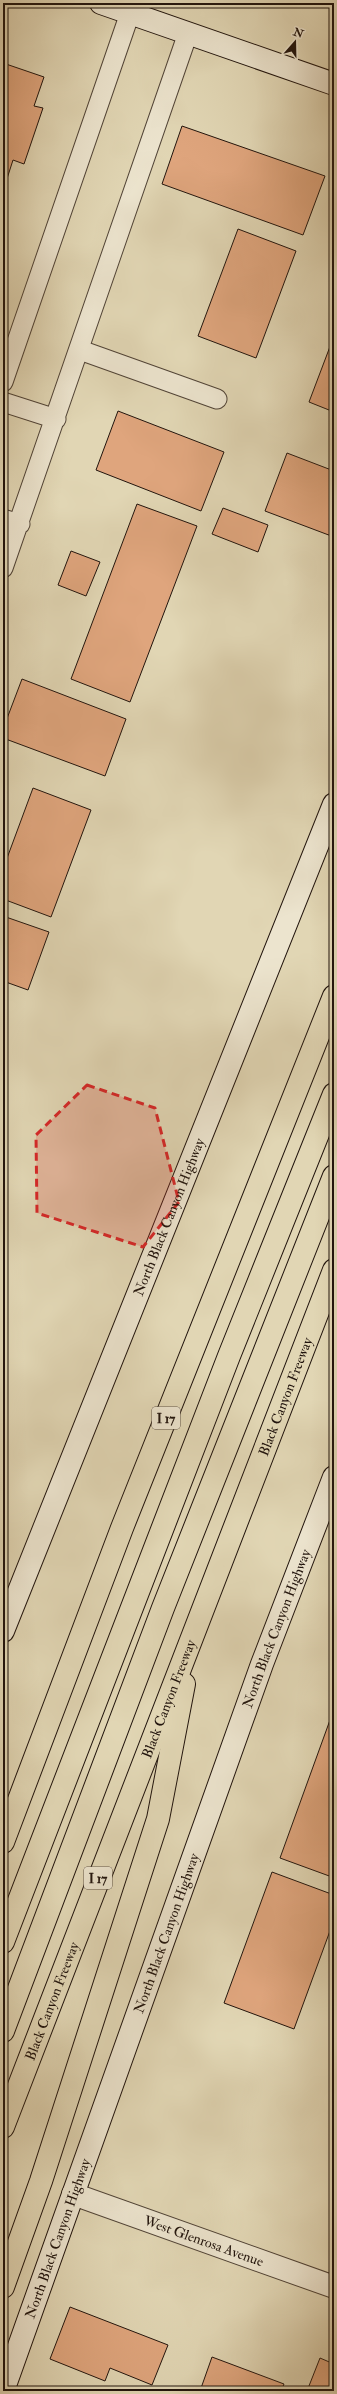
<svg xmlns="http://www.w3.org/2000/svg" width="337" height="2394" font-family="'IM FELL Double Pica',serif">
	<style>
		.building { fill: #dfa57d; stroke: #21140d }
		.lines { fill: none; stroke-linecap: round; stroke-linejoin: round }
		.lane-casing { stroke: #514437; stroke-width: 21 }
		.street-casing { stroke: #514437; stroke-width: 24 }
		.secondary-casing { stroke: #21140d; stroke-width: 24 }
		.highway-casing { stroke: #21140d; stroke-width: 24 }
		.lane { stroke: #ece4ce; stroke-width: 19 }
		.street { stroke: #ece4ce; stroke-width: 22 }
		.secondary { stroke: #ece4ce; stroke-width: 22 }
		.highway { stroke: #e1d6b4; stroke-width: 22 }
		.marked { fill: #d62828; fill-opacity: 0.2; stroke: #d62828; stroke-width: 3; stroke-dasharray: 8 5; stroke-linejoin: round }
		.labels { text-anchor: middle; stroke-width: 3; stroke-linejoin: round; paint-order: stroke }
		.shield { fill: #ece4ce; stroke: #5e5247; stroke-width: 1 }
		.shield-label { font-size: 13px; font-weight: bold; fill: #21140d }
		.street-label { font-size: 14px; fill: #21140d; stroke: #ece4ce }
	</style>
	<rect width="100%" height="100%" fill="#e1d6b4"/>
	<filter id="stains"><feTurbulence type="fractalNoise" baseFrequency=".005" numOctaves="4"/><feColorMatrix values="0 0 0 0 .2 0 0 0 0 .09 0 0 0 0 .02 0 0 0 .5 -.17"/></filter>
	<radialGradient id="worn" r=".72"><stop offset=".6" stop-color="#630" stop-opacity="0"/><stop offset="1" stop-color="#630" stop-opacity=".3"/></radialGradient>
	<!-- building -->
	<path class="building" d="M3 63 44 77 34 106 43 108 24 164 13 160 4 188Z
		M182 126 325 176 303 235 162 184Z
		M238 229 296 251 256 358 198 336Z
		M334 336V412L309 402Z
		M118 411 224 452 201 511 96 470Z
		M287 453 334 471V537L265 511Z
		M137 504 197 526 130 702 71 679Z
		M223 508 268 525 258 552 212 534Z
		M71 551 100 562 86 596 58 585Z
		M22 679 126 719 105 776 3 738V729Z
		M33 788 91 810 51 917 3 899V869Z
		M3 916 49 932 28 990 3 981Z
		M334 1709V1871L332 1877 280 1858Z
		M272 1872 334 1895V1920L294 2029 224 2003Z
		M70 2307 168 2345 152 2385 110 2368 105 2381 50 2359Z
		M212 2357 284 2384 281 2391H200Z
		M320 2358 334 2364V2391H307Z"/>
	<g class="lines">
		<!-- lane casing -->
		<g class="lane-casing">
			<path id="lane" d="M80 350 217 399
				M3 382 130 13
				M3 402 56 419
				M3 519 20 524
				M3 568 188 33"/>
		</g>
		<!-- street casing -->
		<g class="street-casing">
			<g id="street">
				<path id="s1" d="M73 2194 334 2287"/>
			</g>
		</g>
		<!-- secondary casing -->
		<g class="secondary-casing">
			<g id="secondary">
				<path d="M101 3 334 84"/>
				<path id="s2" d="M3 1631 334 804"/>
				<path id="s3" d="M3 2391 262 1664 334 1477"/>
			</g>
		</g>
		<!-- highway casing -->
		<g class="highway-casing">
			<g id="highway">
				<path d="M3 1842 122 1528 334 996"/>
				<path d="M3 1942 229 1356 334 1094"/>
				<path d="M3 2031 163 1608 334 1176"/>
				<path id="s4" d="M3 2127 334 1270"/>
				<path d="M3 2287 41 2181 158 1819 184 1684"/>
			</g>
		</g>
		<!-- lane -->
		<use href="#lane" class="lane"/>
		<!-- street -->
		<use href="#street" class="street"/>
		<!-- secondary -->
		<use href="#secondary" class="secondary"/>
		<!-- highway -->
		<use href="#highway" class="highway"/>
	</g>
	<!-- marked area -->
	<path class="marked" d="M87 1085 155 1108 179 1202 143 1247 37 1213 36 1135Z"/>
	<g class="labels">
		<!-- shield labels -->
		<g class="shield">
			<rect x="152" y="1407" width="28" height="22" rx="3"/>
			<rect x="84" y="1867" width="28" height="22" rx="3"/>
		</g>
		<g class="shield-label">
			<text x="166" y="1423">I 17</text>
			<text x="98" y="1883">I 17</text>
		</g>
		<!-- street labels -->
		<g class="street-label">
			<text dy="5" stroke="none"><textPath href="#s2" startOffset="446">North Black Canyon Highway</textPath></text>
			<text dy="5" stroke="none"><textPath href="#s4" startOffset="783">Black Canyon Freeway</textPath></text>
			<text dy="5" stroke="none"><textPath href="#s3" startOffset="810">North Black Canyon Highway</textPath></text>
			<text dy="5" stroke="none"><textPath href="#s4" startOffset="459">Black Canyon Freeway</textPath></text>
			<text dy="5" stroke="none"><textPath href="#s3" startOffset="486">North Black Canyon Highway</textPath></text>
			<text dy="5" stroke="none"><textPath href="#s4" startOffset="135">Black Canyon Freeway</textPath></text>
			<text dy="5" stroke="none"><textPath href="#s3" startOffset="162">North Black Canyon Highway</textPath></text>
			<text dy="5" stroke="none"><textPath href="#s1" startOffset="139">West Glenrosa Avenue</textPath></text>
		</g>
	</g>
	<!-- margin -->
	<rect width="337" height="2394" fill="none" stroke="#e1d6b4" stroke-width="16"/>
	<rect x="4" y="4" width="329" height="2386" fill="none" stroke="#21140d" stroke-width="2"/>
	<rect x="8" y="8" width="321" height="2378" fill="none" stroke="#21140d"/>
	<!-- north arrow -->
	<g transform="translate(295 42) rotate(20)" stroke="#ece4ce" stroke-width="3" paint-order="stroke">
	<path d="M0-3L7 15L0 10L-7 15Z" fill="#21140d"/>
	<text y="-6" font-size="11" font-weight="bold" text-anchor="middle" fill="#21140d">N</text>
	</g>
	<rect width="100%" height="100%" filter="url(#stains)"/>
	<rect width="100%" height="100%" fill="url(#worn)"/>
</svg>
